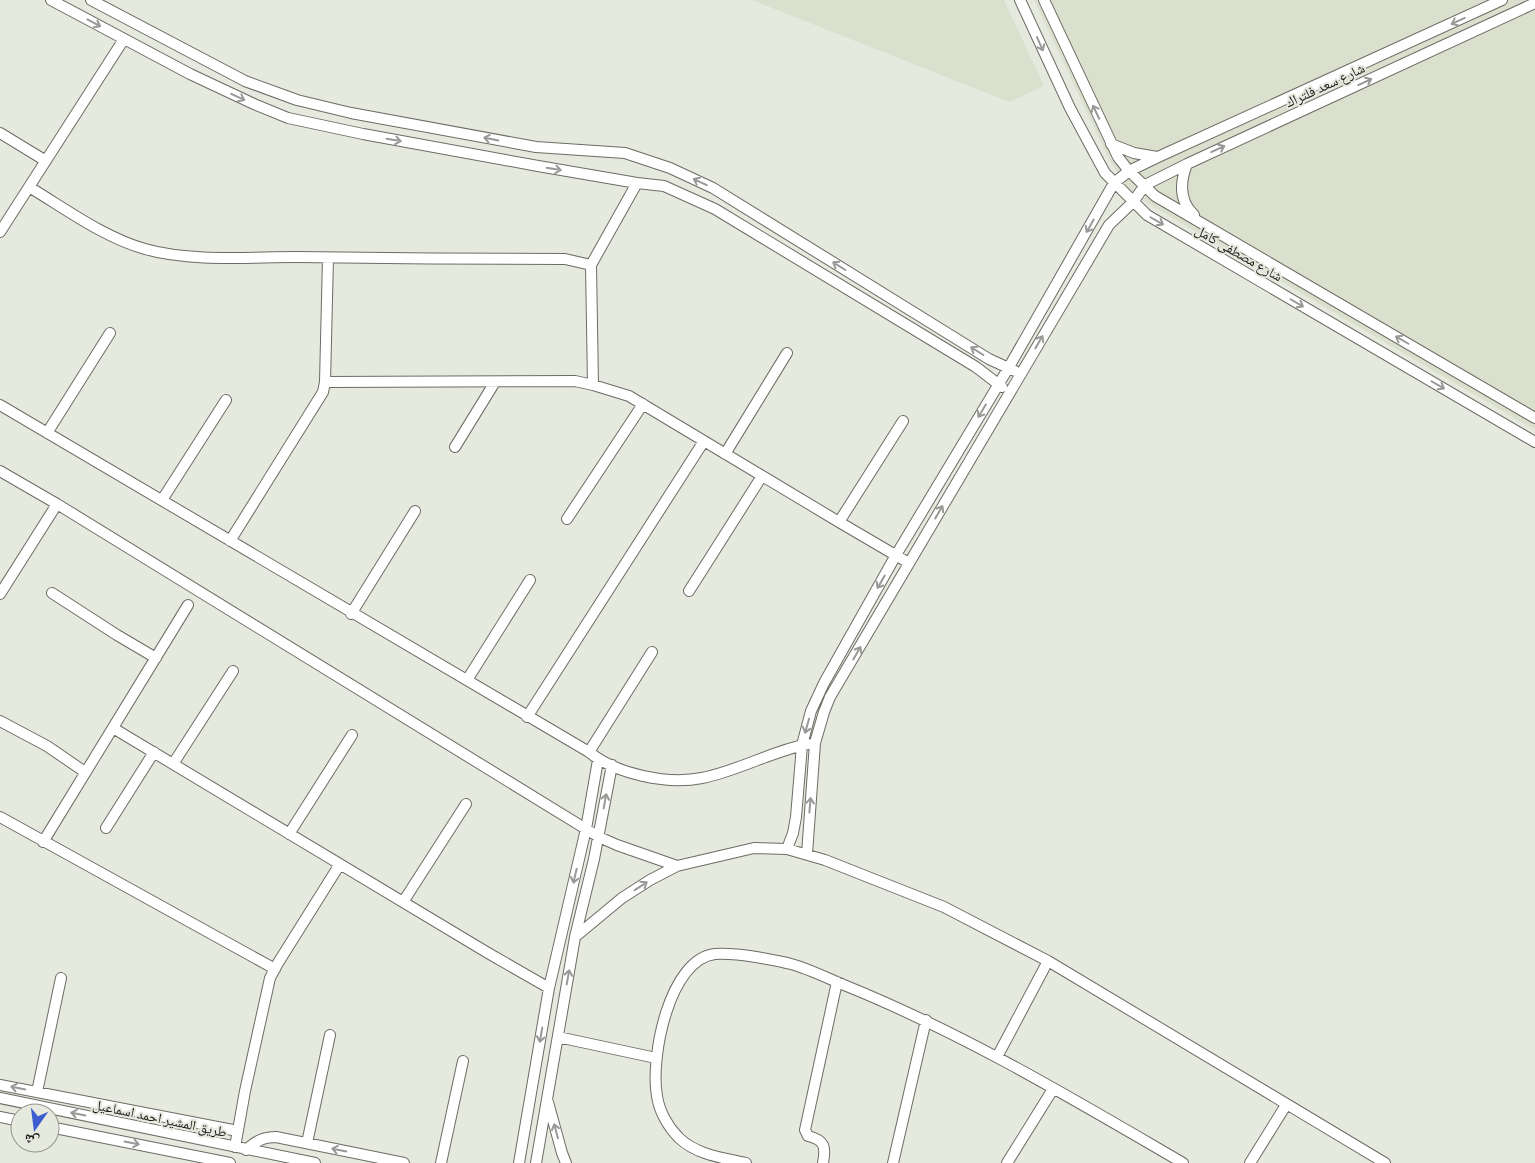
<svg xmlns="http://www.w3.org/2000/svg" width="1535" height="1163" font-family="'Titillium Web','Noto Naskh Arabic',sans-serif">
	<style>
		.built { fill: #dbdfcd }
		.lines { fill: none; stroke-linecap: round; stroke-linejoin: round }
		.minor-casing { stroke: #6b6d64; stroke-width: 12 }
		.minor { stroke: #fff; stroke-width: 10 }
		.oneway { stroke: #989897 }
		.labels { text-anchor: middle; stroke-width: 4; stroke-linejoin: round; paint-order: stroke }
		.street-label { font-size: 14px; fill: #1a1a17; stroke: #e6e9de }
	</style>
	<rect width="100%" height="100%" fill="#e6e9de"/>
	<!-- built -->
	<path class="built" d="M752 0H1004L1044 86 1009 102Z
		M1034 0H1535V430L1145 202 1123 182 1109 159Z"/>
	<g class="lines">
		<!-- minor casing -->
		<g class="minor-casing">
			<path id="minor" d="M51 0 190 74 254 104 288 118 363 134 538 166 637 183 664 186 715 209 976 367 1002 387
				M91 0 245 81 297 100 351 113 536 147 625 153 670 168 713 188 989 359 1015 371
				M1020 0 1070 108 1105 173 1147 215 1535 442
				M1044 0 1118 157 1129 171 1155 196 1535 418
				M0 133 46 161
				M1111 144 1134 153 1157 157
				M1187 164C1180 182 1179 201 1194 215
				M29 187C66 209 103 237 145 249 191 262 249 257 296 257 386 258 475 259 565 259L591 265
				M0 232 124 39
				M325 382 575 381 593 385 629 396 839 522 909 563
				M593 385 591 265 637 183
				M0 405 589 752C616 774 667 785 702 778 738 771 772 751 808 744
				M47 433 110 333
				M455 447 495 382
				M725 454 787 353
				M0 471 57 504 599 837 617 845 677 866 754 848 787 849 825 860 944 907 1048 961 1385 1163
				M162 500 226 400
				M567 519 643 404
				M839 522 903 421
				M230 541 323 392 325 382 328 258
				M689 591 762 476
				M52 593 117 635 156 658
				M0 594 57 504
				M351 614 415 511
				M467 680 530 580
				M527 717 704 441
				M0 721 47 746 85 772
				M113 728 488 953 549 988
				M589 752 652 652
				M173 764 233 671
				M0 817 275 969
				M106 828 154 752
				M289 834 352 735
				M43 842 188 605
				M787 849 793 833 796 817 802 745 811 711 824 683 896 555 1009 367 1114 183 1129 171 1158 157 1502 0
				M807 854 815 743 824 712 830 697 1109 225 1133 202 1145 185 1187 164 1535 3
				M403 902 466 804
				M575 937 622 898 650 880 677 866
				M558 1037 656 1058
				M997 1057 1048 961
				M0 1085 238 1131
				M37 1092 61 978
				M0 1098 315 1163
				M548 1102 562 1153 566 1163
				M0 1117 20 1121
				M50 1127 230 1163
				M307 1143 330 1035
				M235 1147 245 1091 270 978 278 963 340 864
				M246 1150C256 1141 263 1137 276 1137L404 1163
				M441 1163 463 1061
				M519 1163 549 988 586 829 598 760
				M536 1163 575 937 594 859 612 765
				M746 1163C723 1158 697 1155 679 1138 668 1127 659 1111 657 1096 650 1058 669 959 715 954 729 953 743 955 756 957 767 959 780 961 791 964 809 969 827 978 844 985 963 1033 1073 1099 1183 1163
				M823 1163C826 1147 825 1140 808 1136L805 1130 837 982
				M893 1163 926 1020
				M1007 1163 1053 1089
				M1250 1163 1286 1105"/>
		</g>
		<!-- minor -->
		<use href="#minor" class="minor"/>
	</g>
	<!-- one-way arrows -->
	<defs><path id="oneway-shaft" d="M-6 0H5M1.5-3L5.5 0L1.5 3" fill="none" stroke-width="1.6" stroke-linecap="round" stroke-linejoin="round" transform="scale(1.25)"/></defs>
	<g class="oneway">
		<use href="#oneway-shaft" transform="translate(1458 21) rotate(155)"/>
		<use href="#oneway-shaft" transform="translate(94 23) rotate(28)"/>
		<use href="#oneway-shaft" transform="translate(1040 44) rotate(66)"/>
		<use href="#oneway-shaft" transform="translate(1365 82) rotate(-25)"/>
		<use href="#oneway-shaft" transform="translate(238 97) rotate(25)"/>
		<use href="#oneway-shaft" transform="translate(1096 112) rotate(-115)"/>
		<use href="#oneway-shaft" transform="translate(491 139) rotate(-169)"/>
		<use href="#oneway-shaft" transform="translate(394 140) rotate(10)"/>
		<use href="#oneway-shaft" transform="translate(1218 149) rotate(-25)"/>
		<use href="#oneway-shaft" transform="translate(554 169) rotate(10)"/>
		<use href="#oneway-shaft" transform="translate(700 182) rotate(-155)"/>
		<use href="#oneway-shaft" transform="translate(1157 221) rotate(30)"/>
		<use href="#oneway-shaft" transform="translate(1090 226) rotate(120)"/>
		<use href="#oneway-shaft" transform="translate(839 266) rotate(-148)"/>
		<use href="#oneway-shaft" transform="translate(1297 303) rotate(30)"/>
		<use href="#oneway-shaft" transform="translate(1402 340) rotate(-150)"/>
		<use href="#oneway-shaft" transform="translate(1039 342) rotate(-60)"/>
		<use href="#oneway-shaft" transform="translate(977 351) rotate(-148)"/>
		<use href="#oneway-shaft" transform="translate(1438 385) rotate(30)"/>
		<use href="#oneway-shaft" transform="translate(982 411) rotate(121)"/>
		<use href="#oneway-shaft" transform="translate(939 512) rotate(-60)"/>
		<use href="#oneway-shaft" transform="translate(881 582) rotate(120)"/>
		<use href="#oneway-shaft" transform="translate(857 653) rotate(-60)"/>
		<use href="#oneway-shaft" transform="translate(807 726) rotate(106)"/>
		<use href="#oneway-shaft" transform="translate(605 801) rotate(-80)"/>
		<use href="#oneway-shaft" transform="translate(810 805) rotate(-85)"/>
		<use href="#oneway-shaft" transform="translate(575 876) rotate(103)"/>
		<use href="#oneway-shaft" transform="translate(641 886) rotate(-33)"/>
		<use href="#oneway-shaft" transform="translate(568 977) rotate(-80)"/>
		<use href="#oneway-shaft" transform="translate(541 1035) rotate(100)"/>
		<use href="#oneway-shaft" transform="translate(18 1088) rotate(-169)"/>
		<use href="#oneway-shaft" transform="translate(78 1114) rotate(-168)"/>
		<use href="#oneway-shaft" transform="translate(556 1131) rotate(-105)"/>
		<use href="#oneway-shaft" transform="translate(132 1143) rotate(11)"/>
		<use href="#oneway-shaft" transform="translate(339 1150) rotate(-169)"/>
	</g>
	<g class="labels">
		<!-- street labels -->
		<g class="street-label">
			<text transform="translate(1325 85) rotate(-25)" y="5">شارع سعد فلتراك</text>
			<text transform="translate(1239 253) rotate(30)" y="5">شارع مصطفى كامل</text>
			<text transform="translate(160 1118) rotate(12)" y="5">طريق المشير احمد اسماعيل</text>
		</g>
	</g>
	<!-- north arrow -->
	<g transform="translate(35 1128) rotate(194)"><circle r="24" fill="#e6e9de" stroke="#94968e"/>
	<path d="M0-4L9 19L0 12L-9 19Z" fill="#3d5ed0"/>
	<text y="-8" font-size="14" font-weight="bold" text-anchor="middle" fill="#1a1a17">ش</text>
	</g>
</svg>
